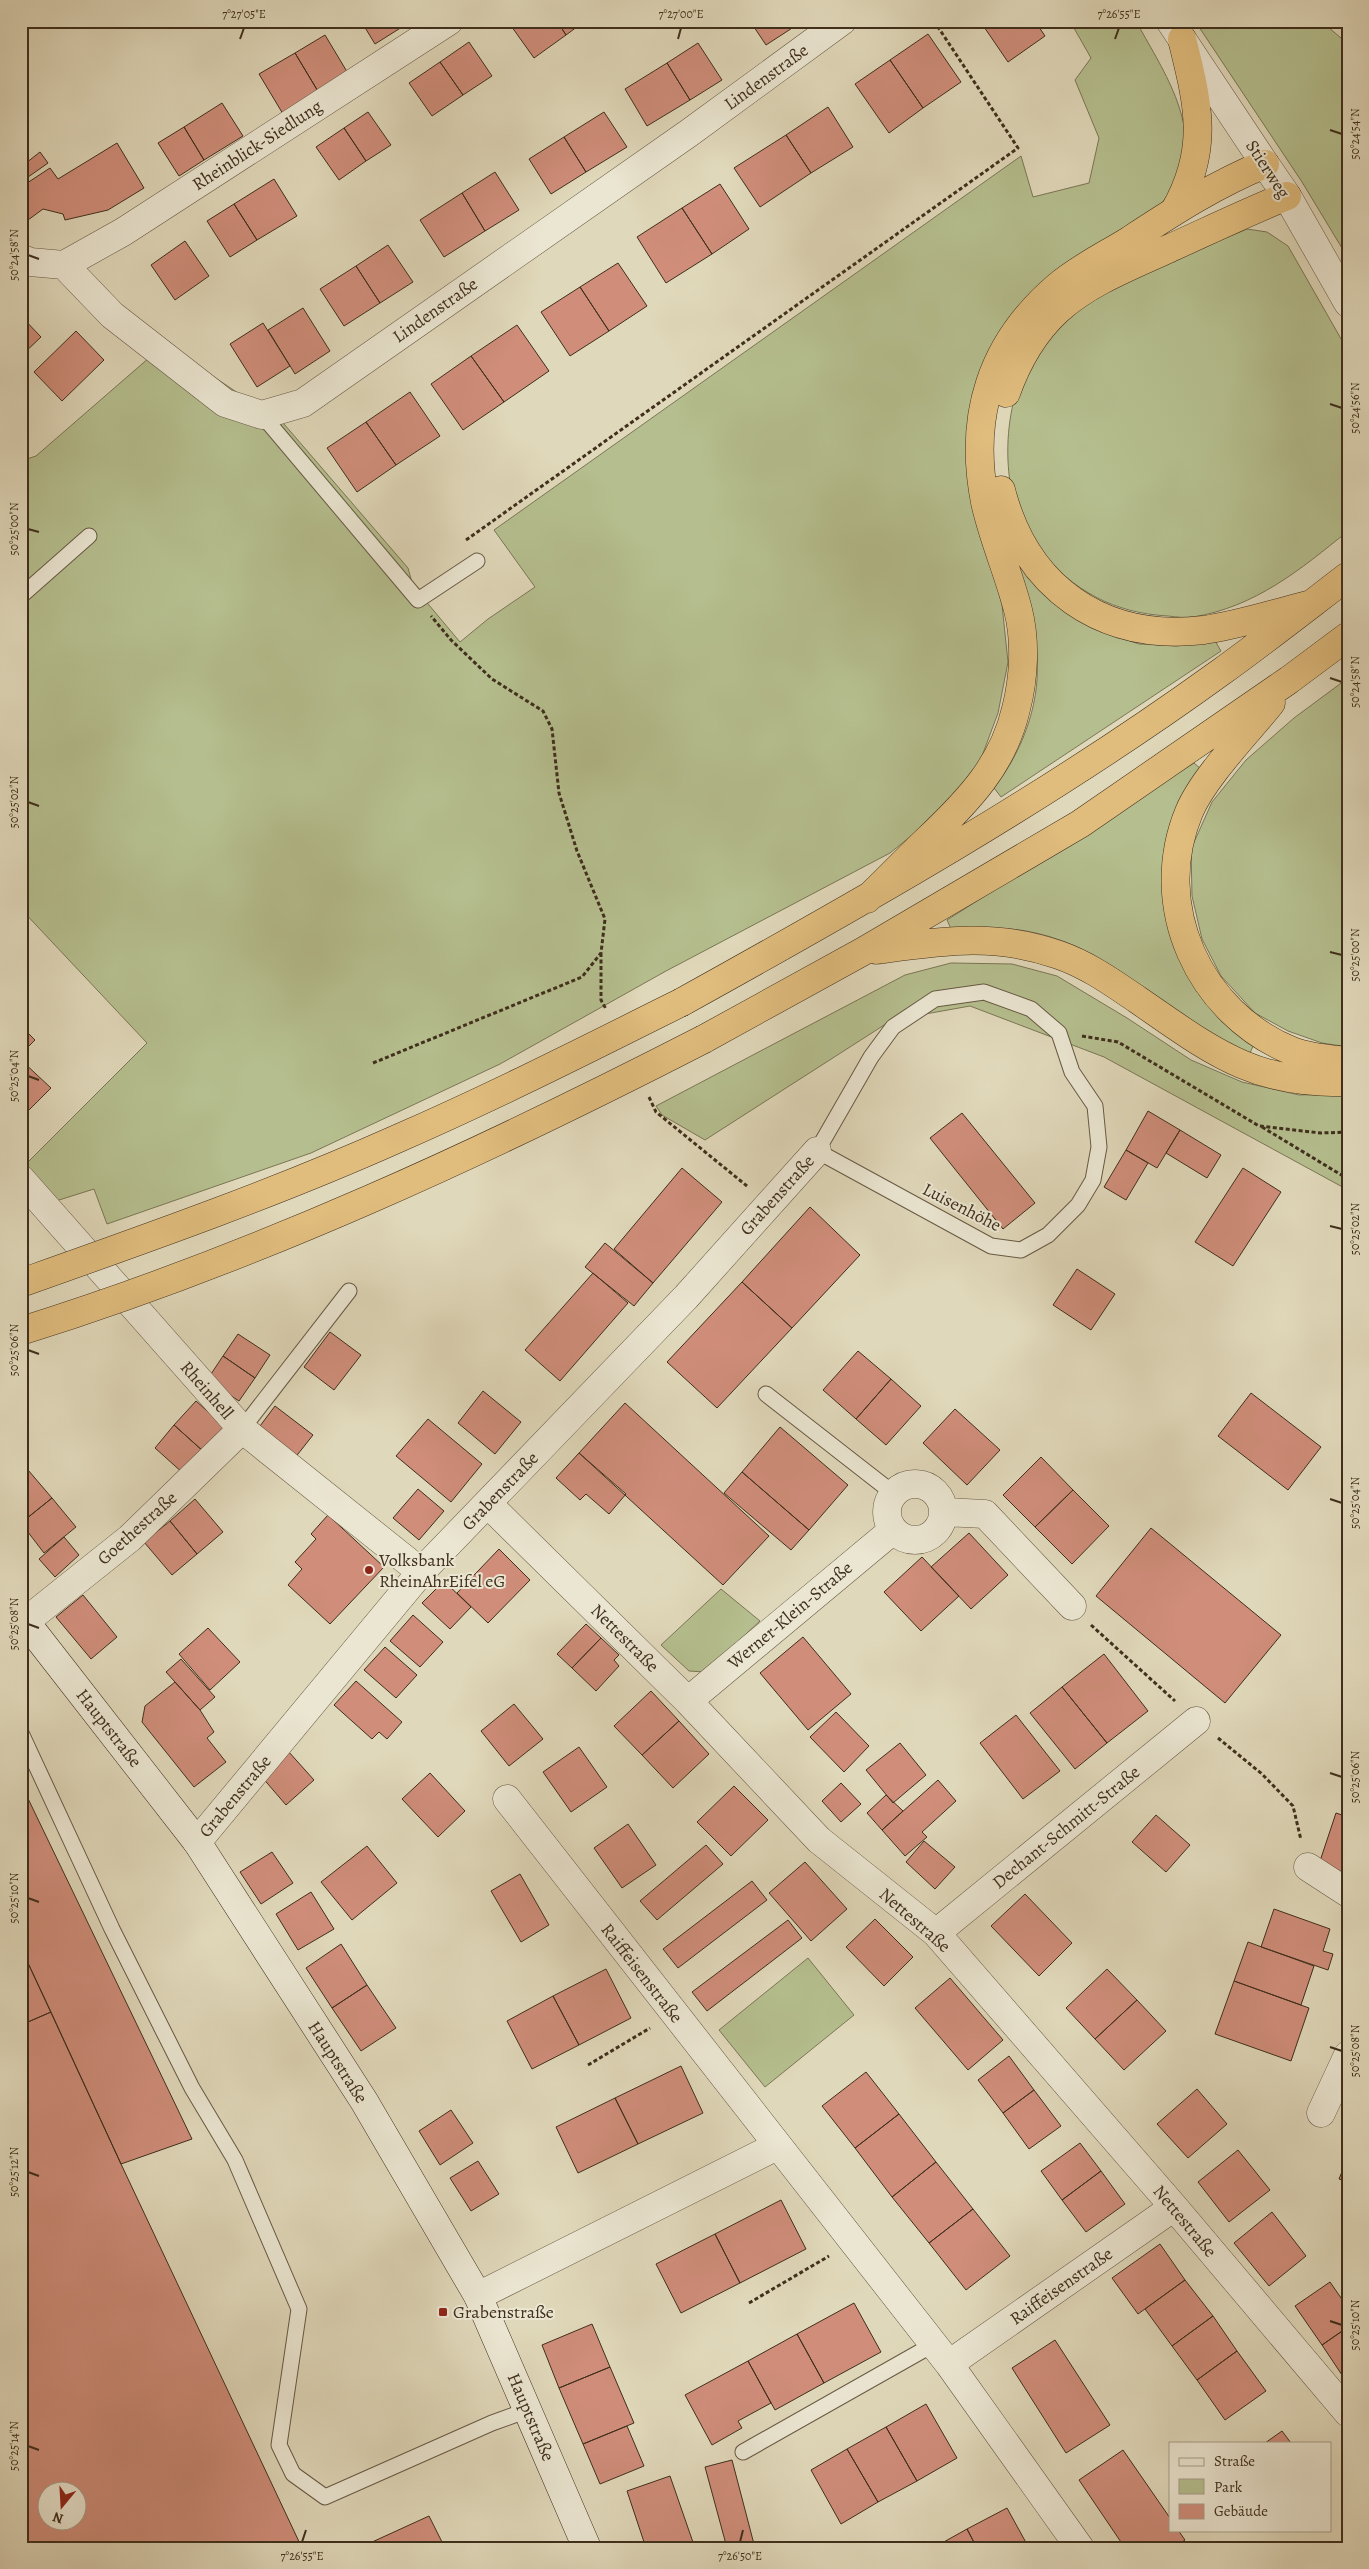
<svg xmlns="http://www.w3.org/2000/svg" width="1369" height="2569" font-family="Alegreya,serif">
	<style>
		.green { fill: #b5be8e; stroke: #7a7655 }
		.building { fill: #cf8d7a; stroke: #3f2f1c; fill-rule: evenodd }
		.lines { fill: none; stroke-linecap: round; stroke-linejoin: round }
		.service-casing { stroke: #675944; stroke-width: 17 }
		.minor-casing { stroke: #675944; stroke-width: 29 }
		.tertiary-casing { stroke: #675944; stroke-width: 29 }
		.secondary-casing { stroke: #3f2f1c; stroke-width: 29 }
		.trunk-casing { stroke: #3f2f1c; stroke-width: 29 }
		.path { stroke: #3f2f1c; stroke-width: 3; stroke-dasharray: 4 2.5; stroke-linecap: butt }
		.service { stroke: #ebe6d2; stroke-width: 15 }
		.minor { stroke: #ebe6d2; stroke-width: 28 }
		.tertiary { stroke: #ebe6d2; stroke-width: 28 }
		.secondary { stroke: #ebe6d2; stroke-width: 28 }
		.trunk { stroke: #e0bc7d; stroke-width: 28 }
		.trunk-bridge-casing { stroke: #3f2f1c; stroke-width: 29; stroke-linecap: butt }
		.trunk-bridge { stroke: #e0bc7d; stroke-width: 28 }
		.ticks { fill: none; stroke: #3f2f1c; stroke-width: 2 }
		.poi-dot { fill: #8f2418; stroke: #ebe6d2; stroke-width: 2 }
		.labels { text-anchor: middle; stroke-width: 4; stroke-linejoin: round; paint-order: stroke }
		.street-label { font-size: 18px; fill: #3f2f1c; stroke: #ebe6d2 }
		.poi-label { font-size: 18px; fill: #3f2f1c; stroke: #ebe6d2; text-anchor: start }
		.neatline { fill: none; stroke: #3f2f1c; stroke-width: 2 }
		.ticks-label { font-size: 12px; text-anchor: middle; fill: #3f2f1c }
	</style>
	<rect width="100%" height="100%" fill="#e0d8ba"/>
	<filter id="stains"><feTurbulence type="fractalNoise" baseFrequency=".004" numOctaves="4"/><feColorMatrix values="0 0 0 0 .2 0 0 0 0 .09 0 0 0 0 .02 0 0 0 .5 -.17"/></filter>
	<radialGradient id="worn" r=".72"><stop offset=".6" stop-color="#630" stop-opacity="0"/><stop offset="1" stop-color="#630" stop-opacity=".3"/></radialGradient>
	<!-- green -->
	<path class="green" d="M1070 21H1136C1160 66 1203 125 1178 179 1174 188 1167 196 1161 204L986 366 985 539 1002 605 1008 662 998 713 979 764 942 811 890 853 666 971 500 1064 311 1153 107 1224 94 1189 24 1211 21 1206V1169L147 1043 21 909V461L36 456 165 344 284 424 408 568 413 586 460 642 488 619 535 587 494 530 1021 156 1033 197 1089 183 1099 138 1075 80 1091 58Z
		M1195 21H1321L1348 44V258L1302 182Z
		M1247 229 1267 232 1288 246 1348 351V531C1300 570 1255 607 1193 617 1185 618 1176 617 1168 616 1114 613 1073 591 1039 549 1034 543 1027 537 1024 530 998 475 1003 390 1041 343 1084 289 1183 257 1247 229Z
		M1013 552 1104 632 1139 644 1177 646 1214 639 1221 651 1001 797 994 788C1023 751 1043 698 1036 649 1031 617 1020 584 1013 552Z
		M1348 678V1047L1322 1043 1288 1031 1255 1013 1221 976 1202 939 1192 896 1191 849 1212 802 1246 760 1294 718Z
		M1194 763 1201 769 1168 835 1163 868 1165 905 1254 1044 1250 1053C1239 1048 1226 1045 1215 1038 1156 1002 1107 949 1036 933 1008 926 980 929 952 931L947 920Z
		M951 963 1012 964 1057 976 1127 1018 1191 1060 1242 1082 1299 1095 1348 1093V1190L1104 1057 970 1006 892 1020 705 1140 662 1115 656 1106 905 975Z
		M721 1589 760 1621 705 1672 689 1671 661 1645Z
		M808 1958 854 2015 765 2087 719 2030Z"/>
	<!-- building -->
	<path class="building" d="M361 21H409L410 22 375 44Z
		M511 21H557L566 35 534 58 509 23Z
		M557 21H585L566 35Z
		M750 21H803L766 45Z
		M980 21H1035L1045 36 1008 62Z
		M928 34 961 82 923 108 890 60Z
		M325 35 349 75 319 93 295 53Z
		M469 42 492 76 463 95 440 62Z
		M698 43 722 80 690 100 667 63Z
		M295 53 319 93 283 114 259 74Z
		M890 60 923 108 889 133 855 84Z
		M440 62 463 95 432 116 409 83Z
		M667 63 690 100 647 126 625 89Z
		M222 103 243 136 204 160 184 127Z
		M828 107 853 147 811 173 786 135Z
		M368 112 391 145 366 161 344 128Z
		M604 112 627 147 586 172 564 137Z
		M184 127 204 160 179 176 158 143Z
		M344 128 366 161 339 180 316 147Z
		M786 135 811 173 760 207 734 168Z
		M564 137 586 172 551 194 529 159Z
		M117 143 144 188 108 210 65 220 63 214 43 209 28 220 21 211V187L50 168 58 179Z
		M40 152 48 163 21 182V157L26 163Z
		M495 172 519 210 485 231 462 193Z
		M274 179 297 216 257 240 234 204Z
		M720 184 749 229 712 254 682 208Z
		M462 193 485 231 444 257 420 220Z
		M234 204 257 240 230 257 207 221Z
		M682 208 712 254 666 283 637 237Z
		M185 241 209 276 175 300 151 265Z
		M388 245 413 282 380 303 356 266Z
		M618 263 647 306 609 331 580 287Z
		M356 266 380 303 344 326 320 289Z
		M580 287 609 331 570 356 541 312Z
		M303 308 330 351 295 374 268 330Z
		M21 316 41 337 21 356Z
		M263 323 290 366 257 387 230 344Z
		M517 325 549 371 504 402 471 356Z
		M76 331 104 360 62 401 34 372Z
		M471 356 504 402 463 430 431 384Z
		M410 392 440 436 396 465 366 422Z
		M366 422 396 465 357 492 327 448Z
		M21 1026 35 1040 21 1054Z
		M21 1060 51 1088 21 1118Z
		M1148 1111 1180 1130 1157 1168 1126 1150Z
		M962 1113 1035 1203 1003 1229 930 1138Z
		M1180 1130 1221 1155 1207 1178 1166 1153Z
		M1126 1150 1148 1163 1126 1200 1104 1187Z
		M682 1168 722 1202 653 1283 614 1249Z
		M1243 1168 1281 1192 1233 1266 1195 1242Z
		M810 1207 860 1255 792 1328 742 1282Z
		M605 1243 653 1283 634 1306 585 1267Z
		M1077 1269 1115 1294 1091 1330 1053 1305Z
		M593 1273 628 1303 560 1381 525 1350Z
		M742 1282 792 1328 717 1408 667 1362Z
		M330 1332 361 1355 334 1390 304 1367Z
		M238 1334 270 1355 255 1378 223 1356Z
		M858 1351 891 1379 856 1419 823 1390Z
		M223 1356 255 1378 239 1401 207 1380Z
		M891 1379 921 1406 886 1445 856 1419Z
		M483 1391 521 1422 495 1454 458 1423Z
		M1251 1393 1321 1447 1288 1490 1218 1436Z
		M196 1401 225 1427 204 1452 174 1425Z
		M625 1403 769 1536 723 1585 579 1453Z
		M275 1406 313 1435 294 1459 257 1430Z
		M955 1409 1000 1450 967 1485 923 1443Z
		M428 1419 482 1464 451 1502 396 1456Z
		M174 1425 204 1452 184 1474 155 1448Z
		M780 1427 848 1485 809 1530 742 1472Z
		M579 1453 626 1494 609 1514 586 1494 580 1500 556 1478Z
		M1041 1457 1073 1490 1035 1527 1003 1495Z
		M28 1470 52 1498 21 1523V1475Z
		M742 1472 809 1530 791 1550 724 1493Z
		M418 1489 444 1511 419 1540 393 1518Z
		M1073 1490 1109 1526 1072 1564 1035 1527Z
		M52 1498 76 1527 44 1553 21 1523Z
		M195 1499 223 1532 197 1554 170 1521Z
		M328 1515 384 1567 330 1624 288 1585 302 1569 295 1562 316 1539 311 1534Z
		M170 1521 197 1554 172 1575 144 1542Z
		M1151 1528 1281 1635 1225 1703 1096 1596Z
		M969 1533 1008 1575 971 1609 931 1567Z
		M64 1537 79 1555 55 1577 39 1559Z
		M499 1549 530 1580 488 1623 457 1593Z
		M922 1557 959 1596 921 1631 884 1592Z
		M444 1581 471 1607 450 1629 422 1603Z
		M83 1595 117 1637 91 1659 56 1617Z
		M413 1615 443 1642 420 1667 390 1641Z
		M586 1624 601 1638 572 1668 557 1654Z
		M208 1628 240 1662 210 1690 179 1654Z
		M803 1637 851 1694 808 1730 760 1673Z
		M601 1638 619 1655 614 1660 619 1666 596 1691 572 1668Z
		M385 1647 417 1675 396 1698 364 1670Z
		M1104 1654 1148 1711 1107 1743 1062 1687Z
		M181 1659 215 1697 200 1710 166 1672Z
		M356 1681 402 1722 387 1739 379 1732 372 1739 334 1705Z
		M175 1682 200 1710 214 1732 207 1738 226 1762 194 1787 142 1722 145 1706Z
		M1062 1687 1107 1743 1075 1769 1030 1713Z
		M651 1691 679 1721 642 1755 614 1726Z
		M514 1704 543 1739 509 1766 481 1731Z
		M836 1712 869 1746 844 1772 810 1737Z
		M1016 1715 1060 1771 1023 1799 980 1743Z
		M679 1721 709 1754 673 1788 642 1755Z
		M900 1743 926 1775 893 1803 866 1770Z
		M579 1747 607 1787 571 1812 543 1772Z
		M288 1751 314 1780 286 1805 261 1776Z
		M430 1773 465 1811 438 1837 402 1799Z
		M938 1780 956 1801 922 1832 927 1837 905 1856 882 1830Z
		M841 1783 861 1804 841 1822 822 1801Z
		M21 1784 192 2139 121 2164 21 1948Z
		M734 1786 768 1820 731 1856 697 1822Z
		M886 1795 903 1811 882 1830 867 1813Z
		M1336 1813 1348 1817V1874L1319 1864Z
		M1156 1815 1190 1845 1166 1872 1132 1842Z
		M628 1824 656 1865 622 1888 594 1848Z
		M924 1841 955 1867 935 1889 906 1862Z
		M706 1845 723 1864 657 1920 640 1901Z
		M367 1846 397 1883 352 1920 321 1882Z
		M272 1852 293 1883 261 1904 240 1872Z
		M805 1862 847 1909 811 1941 769 1893Z
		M520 1874 549 1925 521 1942 491 1891Z
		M752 1881 767 1900 678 1968 663 1949Z
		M311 1892 334 1929 298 1950 276 1914Z
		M1025 1894 1072 1943 1039 1976 991 1926Z
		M1274 1909 1330 1929 1323 1951 1333 1954 1328 1970 1261 1947Z
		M875 1919 913 1957 884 1986 846 1947Z
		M788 1920 802 1938 707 2011 692 1992Z
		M1248 1942 1314 1966 1301 2005 1234 1981Z
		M341 1944 367 1985 332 2008 306 1968Z
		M21 1948 51 2012 21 2025Z
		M606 1969 631 2018 579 2045 553 1996Z
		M1107 1969 1137 2000 1095 2039 1066 2008Z
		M950 1978 1003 2040 968 2070 915 2008Z
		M1234 1981 1309 2008 1291 2061 1215 2034Z
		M367 1985 396 2028 361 2051 332 2008Z
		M553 1996 579 2045 532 2069 507 2021Z
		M1137 2000 1166 2031 1124 2070 1095 2039Z
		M51 2012 121 2164 302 2548H21V2025ZM48 2492H78V2522H48Z
		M1009 2056 1034 2090 1003 2113 978 2080Z
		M681 2066 703 2113 638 2144 615 2098Z
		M866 2072 899 2114 855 2148 822 2106Z
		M1197 2089 1227 2124 1188 2158 1157 2124Z
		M1034 2090 1061 2126 1029 2149 1003 2113Z
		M615 2098 638 2144 578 2173 556 2127Z
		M451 2110 473 2143 440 2165 419 2131Z
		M899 2114 936 2162 892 2197 855 2148Z
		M1080 2143 1101 2171 1062 2200 1041 2171Z
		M1238 2150 1270 2190 1229 2222 1198 2182Z
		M1348 2157V2182L1339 2179Z
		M478 2161 499 2194 471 2211 450 2178Z
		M936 2162 973 2209 929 2243 892 2197Z
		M1101 2171 1125 2204 1086 2232 1062 2200Z
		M781 2200 806 2249 740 2283 715 2234Z
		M973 2209 1010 2256 966 2290 929 2243Z
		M1272 2212 1306 2256 1269 2286 1234 2243Z
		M715 2234 740 2283 681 2313 656 2264Z
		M1160 2244 1185 2280 1138 2314 1112 2278Z
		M1185 2280 1213 2316 1172 2346 1145 2309Z
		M1330 2282 1348 2308V2327L1322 2345 1295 2306Z
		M854 2303 881 2352 824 2383 797 2334Z
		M1213 2316 1237 2351 1197 2380 1172 2346Z
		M592 2324 610 2367 559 2388 542 2345Z
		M1348 2327V2384L1322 2345Z
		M797 2334 824 2383 775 2410 748 2361Z
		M1055 2340 1110 2425 1066 2453 1012 2368Z
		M1237 2351 1266 2391 1225 2420 1197 2380Z
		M748 2361 771 2403 738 2421 742 2428 712 2445 685 2395Z
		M610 2367 634 2423 583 2444 559 2388Z
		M926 2404 957 2458 917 2481 886 2427Z
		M627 2426 644 2466 600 2484 583 2444Z
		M886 2427 917 2481 878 2502 847 2449Z
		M1282 2431 1291 2443H1265Z
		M847 2449 878 2502 841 2524 811 2470Z
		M1123 2450 1170 2518V2530H1178L1185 2540 1173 2548H1125L1079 2480Z
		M732 2460 755 2548H727L705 2467Z
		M670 2476 695 2548H646L627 2491Z
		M1007 2508 1029 2548H977L967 2529Z
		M429 2516 445 2548H359Z
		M967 2529 977 2548H933Z"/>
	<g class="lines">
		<!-- service casing -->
		<g class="service-casing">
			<path id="service" d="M262 415 418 600 477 561
				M21 596 89 536
				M984 992 1031 1009 1059 1033 1072 1072 1095 1106 1099 1147 1093 1180 1078 1205 1048 1235 1021 1250 991 1246 817 1151 871 1057 893 1027 935 999Z
				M766 1394 893 1493
				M242 1429 349 1291
				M21 1733 112 1929 192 2088 235 2160 299 2309 279 2445 293 2474 325 2497 492 2423 528 2410
				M743 2452 934 2344"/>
		</g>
		<!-- minor casing -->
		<g class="minor-casing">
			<path id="minor" d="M1170 21 1265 164
				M21 258 30 262 64 265 112 315 225 403 262 415 303 403 689 133 842 21
				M64 265 123 232 449 21
				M21 1179 242 1429 421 1572
				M887 1512a28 28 0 1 1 56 0a28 28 0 1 1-56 0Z
				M488 1504 688 1701 819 1840 936 1933 1174 2207 1348 2413
				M944 1512 985 1514 1072 1606
				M26 1621 130 1538 242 1429
				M688 1701 893 1530
				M507 1799 949 2364 1080 2548
				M197 1842 421 1572 686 1297 817 1151
				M1308 1867 1348 1893
				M936 1933 1196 1721
				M1321 2113 1348 2055
				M478 2296 777 2146
				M949 2364 1174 2207"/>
		</g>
		<!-- tertiary casing -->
		<g class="tertiary-casing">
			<path id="tertiary" d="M1265 164 1287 196 1348 303"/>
		</g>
		<!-- secondary casing -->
		<g class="secondary-casing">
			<path id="secondary" d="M21 1616 197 1842 364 2101 478 2296 587 2548"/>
		</g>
		<!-- trunk casing -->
		<g class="trunk-casing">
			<path id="trunk" d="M1175 210C1210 148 1198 104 1182 39
				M1006 393C1017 362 1033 333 1058 310 1089 282 1131 266 1168 249 1208 231 1247 212 1287 196
				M1001 490C1026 588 1102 642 1204 630 1239 625 1276 613 1311 604
				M1271 703C1247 733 1203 778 1189 812 1150 906 1199 1013 1292 1051 1310 1058 1329 1059 1348 1061
				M867 899C888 879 907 859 928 839 968 801 1003 765 1016 709 1024 678 1026 641 1018 610 1009 574 993 539 985 502 968 416 991 343 1058 286 1079 268 1106 255 1130 240 1174 211 1216 184 1265 164
				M876 950C942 941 994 932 1059 955 1088 965 1113 983 1138 1000 1212 1051 1253 1085 1348 1082
				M682 1002C866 900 1050 796 1221 672 1264 641 1306 608 1348 576
				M704 1039 862 952 1080 824 1289 680 1348 636"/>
		</g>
		<!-- path -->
		<path class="path" d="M466 540 1018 148 934 21
			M601 953V1000L606 1009
			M1082 1036 1118 1042 1259 1126 1321 1133 1348 1132
			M373 1063 582 977 601 953 605 919 577 851 559 793 552 729 543 711 492 679 451 640 431 616
			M649 1097 656 1112 747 1186
			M1262 1127 1348 1179
			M1091 1625 1175 1701
			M1218 1738 1262 1774 1293 1806 1301 1840
			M588 2065 650 2028
			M749 2303 829 2256"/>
		<!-- service -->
		<use href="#service" class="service"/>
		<!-- minor -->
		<use href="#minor" class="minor"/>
		<!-- tertiary -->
		<use href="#tertiary" class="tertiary"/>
		<!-- secondary -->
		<use href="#secondary" class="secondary"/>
		<!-- trunk -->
		<use href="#trunk" class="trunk"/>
		<!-- trunk-bridge casing -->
		<g class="trunk-bridge-casing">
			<path id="trunk-bridge" d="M21 1283C148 1238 276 1193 399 1138 495 1096 588 1049 682 1002
				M21 1331C258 1257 484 1152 704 1039"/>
		</g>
		<!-- trunk-bridge -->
		<use href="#trunk-bridge" class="trunk-bridge"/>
	</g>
	<!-- ticks -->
	<path class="ticks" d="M240 39 244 28M678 39 681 28M1115 39 1119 28M1330 130 1342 134M28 255 39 259M1330 404 1342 408M28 529 39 532M1330 678 1342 682M28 802 39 806M1330 952 1342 955M28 1076 39 1080M1330 1226 1342 1229M28 1350 39 1354M1330 1499 1342 1503M28 1624 39 1628M1330 1773 1342 1777M28 1898 39 1902M1330 2047 1342 2051M28 2172 39 2176M1330 2321 1342 2325M28 2446 39 2450M302 2542 306 2530M740 2542 743 2530"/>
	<!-- markers -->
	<g class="poi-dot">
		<circle cx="369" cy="1570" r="5"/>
		<rect x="438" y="2307" width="10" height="10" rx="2.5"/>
	</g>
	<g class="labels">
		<!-- street labels -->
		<g class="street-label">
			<text transform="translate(766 77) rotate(-36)" y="6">Lindenstraße</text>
			<text transform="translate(257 145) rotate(-33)" y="6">Rheinblick-Siedlung</text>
			<text transform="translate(1268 169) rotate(57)" y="6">Stierweg</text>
			<text transform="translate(435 310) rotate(-35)" y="6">Lindenstraße</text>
			<text transform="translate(777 1195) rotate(-48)" y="6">Grabenstraße</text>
			<text transform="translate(962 1207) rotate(27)" y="6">Luisenhöhe</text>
			<text transform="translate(207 1390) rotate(49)" y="6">Rheinhell</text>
			<text transform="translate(500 1491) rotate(-46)" y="6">Grabenstraße</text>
			<text transform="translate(137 1528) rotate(-42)" y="6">Goethestraße</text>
			<text transform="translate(790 1615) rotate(-40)" y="6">Werner-Klein-Straße</text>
			<text transform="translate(625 1638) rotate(45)" y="6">Nettestraße</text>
			<text transform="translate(109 1728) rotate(52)" y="6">Hauptstraße</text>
			<text transform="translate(235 1796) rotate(-50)" y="6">Grabenstraße</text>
			<text transform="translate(1066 1827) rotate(-39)" y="6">Dechant-Schmitt-Straße</text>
			<text transform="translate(915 1920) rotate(41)" y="6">Nettestraße</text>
			<text transform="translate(642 1973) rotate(52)" y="6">Raiffeisenstraße</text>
			<text transform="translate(338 2062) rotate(57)" y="6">Hauptstraße</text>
			<text transform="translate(1185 2221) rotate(50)" y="6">Nettestraße</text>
			<text transform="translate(1061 2286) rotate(-35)" y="6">Raiffeisenstraße</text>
			<text transform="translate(531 2417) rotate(67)" y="6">Hauptstraße</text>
		</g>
		<!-- poi labels -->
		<g class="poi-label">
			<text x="379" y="1566">Volksbank<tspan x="379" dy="21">RheinAhrEifel eG</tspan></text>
			<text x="453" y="2318">Grabenstraße</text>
		</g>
	</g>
	<!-- margin -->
	<rect width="1369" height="2569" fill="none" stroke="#e0d8ba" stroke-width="55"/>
	<!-- legend -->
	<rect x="1169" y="2442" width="162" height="90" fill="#ebe6d2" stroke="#a69d89"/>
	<rect x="1179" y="2458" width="25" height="8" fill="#ebe6d2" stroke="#a69d89"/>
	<text x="1214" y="2466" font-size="15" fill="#3f2f1c">Straße</text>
	<rect x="1179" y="2479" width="25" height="15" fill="#b5be8e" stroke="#a69d89"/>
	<text x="1214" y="2492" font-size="15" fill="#3f2f1c">Park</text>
	<rect x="1179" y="2504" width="25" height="15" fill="#cf8d7a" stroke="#a69d89"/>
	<text x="1214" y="2516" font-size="15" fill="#3f2f1c">Gebäude</text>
	<!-- north arrow -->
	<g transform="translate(62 2506) rotate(198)"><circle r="24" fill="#ebe6d2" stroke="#a69d89"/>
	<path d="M0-4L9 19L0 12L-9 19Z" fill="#8f2418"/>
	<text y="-8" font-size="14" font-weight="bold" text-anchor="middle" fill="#3f2f1c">N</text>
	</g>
	<rect x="28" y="28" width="1314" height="2514" class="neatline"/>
	<g class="ticks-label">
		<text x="244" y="18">7°27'05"E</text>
		<text x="681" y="18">7°27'00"E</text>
		<text x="1119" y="18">7°26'55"E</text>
		<text transform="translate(1355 134) rotate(-90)" y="4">50°24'54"N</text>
		<text transform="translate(14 255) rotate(-90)" y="4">50°24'58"N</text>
		<text transform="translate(1355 408) rotate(-90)" y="4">50°24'56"N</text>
		<text transform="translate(14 529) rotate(-90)" y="4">50°25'00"N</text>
		<text transform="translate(1355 682) rotate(-90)" y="4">50°24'58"N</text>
		<text transform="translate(14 802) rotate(-90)" y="4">50°25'02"N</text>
		<text transform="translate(1355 955) rotate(-90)" y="4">50°25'00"N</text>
		<text transform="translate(14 1076) rotate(-90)" y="4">50°25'04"N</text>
		<text transform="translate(1355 1229) rotate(-90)" y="4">50°25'02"N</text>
		<text transform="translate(14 1350) rotate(-90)" y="4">50°25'06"N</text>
		<text transform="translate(1355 1503) rotate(-90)" y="4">50°25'04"N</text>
		<text transform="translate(14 1624) rotate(-90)" y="4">50°25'08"N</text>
		<text transform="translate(1355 1777) rotate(-90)" y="4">50°25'06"N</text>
		<text transform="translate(14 1898) rotate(-90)" y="4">50°25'10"N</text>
		<text transform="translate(1355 2051) rotate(-90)" y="4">50°25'08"N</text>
		<text transform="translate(14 2172) rotate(-90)" y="4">50°25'12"N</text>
		<text transform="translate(1355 2325) rotate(-90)" y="4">50°25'10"N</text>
		<text transform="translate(14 2446) rotate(-90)" y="4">50°25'14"N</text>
		<text x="302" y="2560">7°26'55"E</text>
		<text x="740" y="2560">7°26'50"E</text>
	</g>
	<rect width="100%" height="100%" filter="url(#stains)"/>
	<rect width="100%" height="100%" fill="url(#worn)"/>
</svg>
